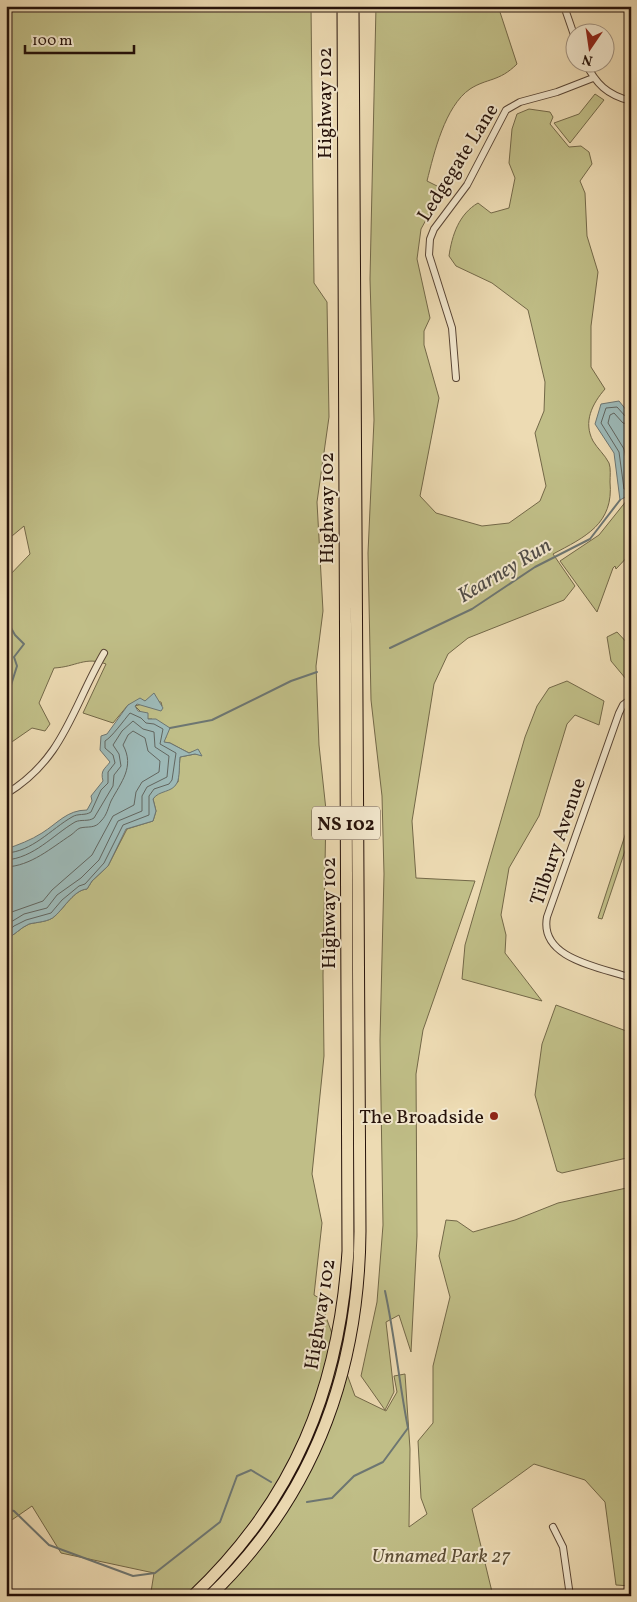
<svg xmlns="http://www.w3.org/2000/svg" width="637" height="1602" font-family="Vollkorn,serif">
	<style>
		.green { fill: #c0be87; stroke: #736848 }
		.water { fill: #9db9b7; stroke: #6d7672 }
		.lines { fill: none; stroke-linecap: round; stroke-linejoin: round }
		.shore { stroke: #626660; stroke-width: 1 }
		.stream { stroke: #6d7672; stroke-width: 2 }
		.minor-casing { stroke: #584434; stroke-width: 8 }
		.motorway-casing { stroke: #26120a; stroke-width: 13 }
		.minor { stroke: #f3e8ce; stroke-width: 6 }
		.motorway { stroke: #eddbb3; stroke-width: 11 }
		.poi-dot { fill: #8f2418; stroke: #f3e8ce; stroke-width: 2 }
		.labels { text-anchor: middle; stroke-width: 4; stroke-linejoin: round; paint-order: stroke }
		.shield { fill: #f3e8ce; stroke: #645245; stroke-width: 1 }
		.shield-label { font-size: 19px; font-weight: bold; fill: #26120a }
		.street-label { font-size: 20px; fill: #26120a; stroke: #f3e8ce }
		.poi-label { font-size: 20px; fill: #26120a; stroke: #f3e8ce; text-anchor: end }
		.park-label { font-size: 20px; font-style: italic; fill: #5c4e36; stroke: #f3e8ce }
		.water-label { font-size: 21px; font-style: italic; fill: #504c47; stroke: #f3e8ce }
	</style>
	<rect width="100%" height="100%" fill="#eddbb3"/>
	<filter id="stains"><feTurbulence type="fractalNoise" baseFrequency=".004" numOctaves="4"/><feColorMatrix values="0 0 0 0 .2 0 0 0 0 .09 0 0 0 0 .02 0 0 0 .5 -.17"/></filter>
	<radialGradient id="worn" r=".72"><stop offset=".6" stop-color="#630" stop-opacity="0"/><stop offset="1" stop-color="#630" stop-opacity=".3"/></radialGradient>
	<!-- green -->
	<path class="green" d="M6 6H311L314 283 327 302 329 417 317 502 323 611 316 666 319 745 326 810 323 975 324 1056 312 1174 322 1223 314 1295 319 1298 355 1396 386 1411 397 1392 394 1376 405 1374 410 1449 409 1527 427 1514 421 1498 418 1441 433 1423V1366L450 1297 439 1256 446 1220 457 1221 473 1232 515 1220 558 1203 631 1187V1586L616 1585 605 1502 585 1480 534 1464 472 1509 493 1596H154L151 1592 154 1573 61 1553 32 1506 6 1524V939C15 935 20 928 29 924 37 922 49 922 55 916 65 907 74 890 87 889L92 881 108 866 127 829 153 821 156 811 153 799 157 793 178 782 180 757 195 754 201 755 195 751 189 753 170 743 163 742 166 737 152 719H148L135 706 142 704C148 708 154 708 162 706L161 702 145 701 128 705 113 723 83 713 106 664C85 656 76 667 54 668L39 703 50 724 45 731 32 728 6 746V579L30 554 24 526 6 541Z
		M376 6H498L517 64C499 82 487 78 470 89 445 106 434 153 427 181L443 189 421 229 417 259 430 318 424 331V345L439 398 420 496 436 513 482 526 509 523 540 501 546 486 535 433 544 411 545 382 528 310 492 283 456 266 449 256C452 235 459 214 478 203L491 213 509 208 515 178 509 163 512 129 517 114 529 109 550 112 553 117 550 124 569 147 581 146 589 152 592 164 580 181 585 193 587 236 598 272 591 326V367L605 389C592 404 583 422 593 441 597 448 605 455 609 463 611 468 610 477 610 482 614 524 585 537 553 554L575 586 564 600 468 638 448 654 434 684 412 821 416 878 475 881 423 1030 416 1074 417 1236 411 1352 399 1315 386 1322 394 1392 385 1410 361 1376 377 1302 383 1225 380 1040 384 874 382 796 371 700 368 553 374 420 370 279Z
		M595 94 604 100 570 143 554 123 579 114Z
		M631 495V553L616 569 615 566 613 568 597 612 560 561 599 535Z
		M617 632 631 647V673L626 679 611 661 607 637Z
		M567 681 604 701 599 725 575 715 567 724 539 816 509 868 501 915 506 935 505 953 542 1001 462 979 465 945 525 737 537 706 549 688Z
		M631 817V833L602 919 598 918Z
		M556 1005 629 1032 631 1029V1157L562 1173 557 1171 535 1095 542 1044Z"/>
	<!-- water -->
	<path class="water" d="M619 401 631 416V494L620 500 614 453 595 424 601 404Z
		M154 693 163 708 161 711 137 704 135 706 138 711 148 713V719H156L170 728 164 742 170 743 189 753 198 749 202 756 195 754 180 757C179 765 180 777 177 783 172 793 159 790 153 799L156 811 153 821 126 829 108 866 92 881 87 889C74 890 65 907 55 916 49 922 37 922 29 924 20 928 15 935 6 939V849C18 845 31 840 42 833 58 823 67 810 87 810L92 801 91 796 103 781C100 770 105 769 110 762L100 750 101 736 107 734 128 705 140 698 145 701Z"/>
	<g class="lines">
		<!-- shore -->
		<path class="shore" d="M631 418 626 417 617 407 606 408 601 423 619 452 624 489 631 490
			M631 425 623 423 614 413 610 415 608 423 624 449 631 484
			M6 853C32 852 51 829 72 817 78 813 85 816 91 812L101 790 108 783V772L115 763 113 755 105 748V741C112 737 124 720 130 713L141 718 146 723 154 724 163 729 160 744 176 753 172 780 169 784 154 789 149 796V815L123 825 104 863 85 884 79 886 62 900 51 913 26 920 14 926 6 933
			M6 860C34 858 53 835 75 822 81 819 88 822 94 818L113 786 114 775 121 766 119 754 113 745 122 731 133 721 143 729 154 732 155 747 169 756 167 777 147 787 142 796V811L118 821 99 860 81 878 57 895 47 908 24 914 6 925
			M6 867C31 866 51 848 71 835 74 833 77 829 80 828 88 826 95 829 101 821 107 815 108 808 111 801 121 782 135 767 123 745L128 735 133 731 145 738 148 751 160 761 159 772 142 782 136 792 134 805 113 816 92 855 52 890 43 901 6 914"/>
		<!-- stream -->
		<path class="stream" d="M6 619 15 635 24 644 14 657 17 666 6 701
			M390 648 472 609 535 567 590 539 620 500
			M170 728 212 720 291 681 317 672
			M307 1502 332 1498 354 1476 383 1462 408 1428C399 1383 395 1337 385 1291
			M6 1509 14 1511 49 1545 133 1576 155 1573 220 1522 237 1476 251 1470 271 1482"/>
		<!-- minor casing -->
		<g class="minor-casing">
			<path id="minor" d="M564 6 574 35
				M585 62C596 84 607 95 631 101
				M456 378 452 328 429 255 430 239 434 229 467 185 506 110 520 102 557 92 593 78
				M631 699 623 705 619 713 547 917C539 959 600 967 631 978
				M6 794C64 759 72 708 104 653
				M553 1527 563 1547 570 1596"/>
		</g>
		<!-- motorway casing -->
		<g class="motorway-casing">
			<path id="motorway" d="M193 1596C295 1499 339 1389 348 1251L343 6
				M210 1596C313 1497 359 1372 360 1231L353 6"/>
		</g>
		<!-- minor -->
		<use href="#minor" class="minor"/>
		<!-- motorway -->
		<use href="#motorway" class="motorway"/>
	</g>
	<!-- markers -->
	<circle class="poi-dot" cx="494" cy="1116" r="5"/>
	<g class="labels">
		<!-- shield labels -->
		<rect class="shield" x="312" y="806.5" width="68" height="33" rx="4"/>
		<g class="shield-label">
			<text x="346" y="830">NS 102</text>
		</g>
		<!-- street labels -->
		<g class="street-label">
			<text transform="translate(324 103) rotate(-90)" y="7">Highway 102</text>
			<text transform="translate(457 162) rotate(-58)" y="7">Ledgegate Lane</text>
			<text transform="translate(326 508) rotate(-90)" y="7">Highway 102</text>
			<text transform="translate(557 841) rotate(-71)" y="7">Tilbury Avenue</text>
			<text transform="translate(328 913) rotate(-90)" y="7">Highway 102</text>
			<text transform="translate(319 1314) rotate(-81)" y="7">Highway 102</text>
		</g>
		<!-- poi labels -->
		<g class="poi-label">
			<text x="484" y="1123">The Broadside</text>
		</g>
		<!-- park labels -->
		<g class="park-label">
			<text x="441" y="1562">Unnamed Park 27</text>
		</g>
		<!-- water labels -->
		<g class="water-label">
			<text transform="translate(504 570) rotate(-31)" y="7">Kearney Run</text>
		</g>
	</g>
	<!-- margin -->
	<rect width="637" height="1602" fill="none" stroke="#eddbb3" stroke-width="25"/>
	<rect x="8" y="8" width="622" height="1587" fill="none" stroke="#26120a" stroke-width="2.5"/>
	<rect x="12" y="12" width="612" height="1577" fill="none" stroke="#26120a"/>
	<!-- north arrow -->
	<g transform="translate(590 48) rotate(193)"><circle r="24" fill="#f3e8ce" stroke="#a19280"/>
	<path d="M0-4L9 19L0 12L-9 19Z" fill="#8f2418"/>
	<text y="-8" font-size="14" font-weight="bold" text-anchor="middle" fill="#26120a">N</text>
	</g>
	<!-- scale -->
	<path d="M25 45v8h109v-8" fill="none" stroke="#26120a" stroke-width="2.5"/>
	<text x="32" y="45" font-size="15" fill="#26120a" stroke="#f3e8ce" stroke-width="4" paint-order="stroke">100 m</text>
	<rect width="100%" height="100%" filter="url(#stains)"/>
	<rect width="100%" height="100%" fill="url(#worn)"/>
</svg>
